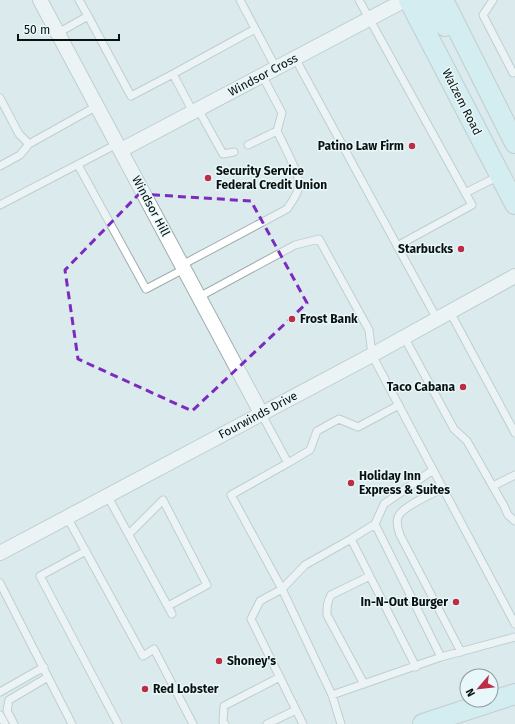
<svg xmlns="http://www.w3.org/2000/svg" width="515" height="724" font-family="'Fira Sans',sans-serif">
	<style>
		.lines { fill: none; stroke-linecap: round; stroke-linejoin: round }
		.lane-casing { stroke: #9fadaf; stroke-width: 9 }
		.street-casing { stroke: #9fadaf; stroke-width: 16 }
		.secondary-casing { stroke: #9fadaf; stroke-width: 22 }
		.lane { stroke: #fff; stroke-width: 7 }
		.street { stroke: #fff; stroke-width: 14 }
		.secondary { stroke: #ccf1f6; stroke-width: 20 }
		.marked { fill: none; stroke: #7b2cbf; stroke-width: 3; stroke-dasharray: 8 5; stroke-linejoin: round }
		.poi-dot { fill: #be2d45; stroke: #e8f7f9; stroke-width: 1.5 }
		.labels { text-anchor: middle; stroke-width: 3; stroke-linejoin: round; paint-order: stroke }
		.street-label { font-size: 12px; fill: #0b1010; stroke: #e8f7f9 }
		.poi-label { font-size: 12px; font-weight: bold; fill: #0b1010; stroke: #e8f7f9; text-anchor: start }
	</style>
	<rect width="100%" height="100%" fill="#dbeaec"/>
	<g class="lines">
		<!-- lane casing -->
		<g class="lane-casing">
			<path id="lane" d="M79 0 88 16
				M240 0 276 68
				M359 0 472 205 397 246
				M493 0 483 15 513 73
				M58 33 88 16 131 96 173 74
				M295 58 437 319
				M0 98 19 134 29 144 97 106
				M198 109 223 154 234 152
				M193 112 173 74 255 29
				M248 145 277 131
				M78 165 146 289 184 269
				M0 166 20 155 29 144
				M465 193 499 176
				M0 205 117 144
				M182 265 287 209C292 202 300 191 299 182 298 171 282 142 277 131L282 113 262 75
				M199 297 295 245 319 239 369 330 372 355 515 624
				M450 312 515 433
				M404 337 454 429 467 441 504 506 508 515 515 521
				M261 413 288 463 310 450 317 431 339 419 358 427 399 405
				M288 463 231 495 282 589 260 601 251 619 303 724
				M493 486 515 475
				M443 488C433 494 402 506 398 517 396 523 398 529 400 535L461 652
				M107 495 172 614
				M67 517 143 656 154 649 193 724
				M375 524 441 657
				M129 534 163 500 207 585 168 606
				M351 539 416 667
				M86 551 40 576 118 724
				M0 583 72 724
				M364 684 327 615C327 607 327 602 331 595L370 576
				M0 692 44 667
				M332 695 282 589 305 565 351 539 375 524 384 504 433 470
				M0 715 5 724
				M14 724 7 711 9 700 48 677
				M225 724 223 722 224 706 280 677
				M267 724 296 710
				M341 724 332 695 441 657 515 637"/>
		</g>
		<!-- street casing -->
		<g class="street-casing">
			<path id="street" d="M40 0 261 413
				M121 150 405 0
				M0 553 372 355 515 276"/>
		</g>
		<!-- secondary casing -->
		<g class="secondary-casing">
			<path id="secondary" d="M409 0 515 204
				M427 0 445 26
				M443 0 515 143
				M423 724 515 694"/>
		</g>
		<!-- lane -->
		<use href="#lane" class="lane"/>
		<!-- street -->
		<use href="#street" class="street"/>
		<!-- secondary -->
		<use href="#secondary" class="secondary"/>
	</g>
	<!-- marked area -->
	<path d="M0 0H515V724H0ZM139 194 251 201 307 303 192 411 78 359 65 270Z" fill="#dbeaec" fill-opacity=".55" fill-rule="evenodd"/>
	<path class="marked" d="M139 194 251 201 307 303 192 411 78 359 65 270Z"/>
	<!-- markers -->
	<g class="poi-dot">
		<circle cx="412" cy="146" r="4"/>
		<circle cx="208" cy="178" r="4"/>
		<circle cx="461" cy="249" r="4"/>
		<circle cx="292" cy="319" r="4"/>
		<circle cx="463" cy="387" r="4"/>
		<circle cx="351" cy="483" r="4"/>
		<circle cx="456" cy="602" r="4"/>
		<circle cx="219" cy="661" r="4"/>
		<circle cx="145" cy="689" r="4"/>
	</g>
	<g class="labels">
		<!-- street labels -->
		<g class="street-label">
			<text transform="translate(263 75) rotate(-28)" y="4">Windsor Cross</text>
			<text transform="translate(462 102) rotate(63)" y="4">Walzem Road</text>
			<text transform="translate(151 206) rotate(62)" y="4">Windsor Hill</text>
			<text transform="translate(258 415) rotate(-28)" y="4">Fourwinds Drive</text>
		</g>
		<!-- poi labels -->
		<g class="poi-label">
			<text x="404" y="150" text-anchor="end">Patino Law Firm</text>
			<text x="216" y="175">Security Service<tspan x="216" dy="14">Federal Credit Union</tspan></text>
			<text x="453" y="253" text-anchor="end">Starbucks</text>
			<text x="300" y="323">Frost Bank</text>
			<text x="455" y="391" text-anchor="end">Taco Cabana</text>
			<text x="359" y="480">Holiday Inn<tspan x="359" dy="14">Express &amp; Suites</tspan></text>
			<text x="448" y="606" text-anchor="end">In-N-Out Burger</text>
			<text x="227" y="665">Shoney's</text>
			<text x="153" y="693">Red Lobster</text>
		</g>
	</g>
	<!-- north arrow -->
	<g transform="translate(479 688) rotate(242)"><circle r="19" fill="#e8f7f9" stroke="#909b9c"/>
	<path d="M0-3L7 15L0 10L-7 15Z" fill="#be2d45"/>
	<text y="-6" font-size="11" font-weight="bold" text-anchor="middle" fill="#0b1010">N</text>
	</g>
	<!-- scale -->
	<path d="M18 34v6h101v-6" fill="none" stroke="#0b1010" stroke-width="2"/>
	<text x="24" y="34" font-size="12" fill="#0b1010" stroke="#e8f7f9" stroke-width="3" paint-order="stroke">50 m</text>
</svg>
